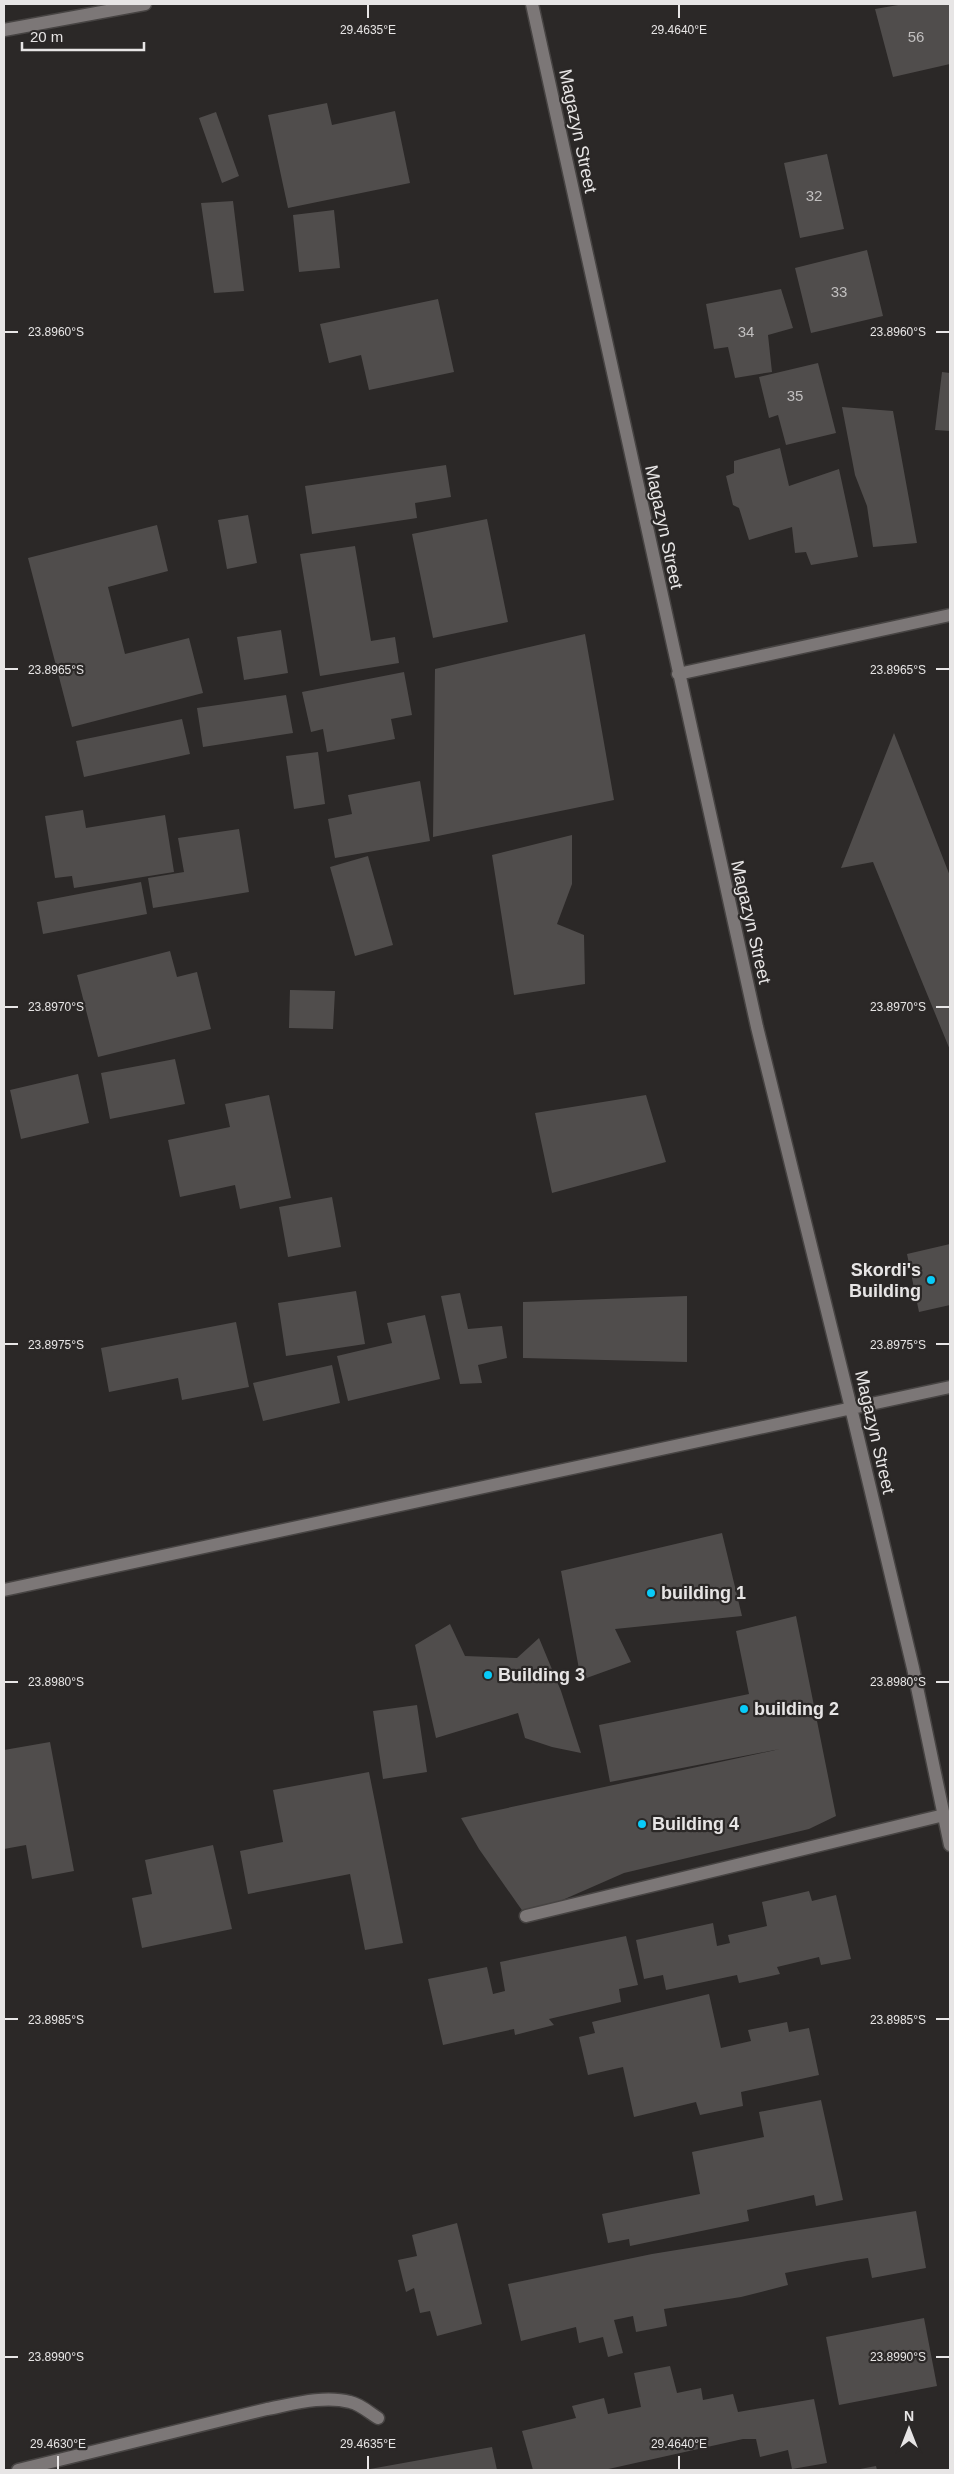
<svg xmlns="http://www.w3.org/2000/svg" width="954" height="2474" font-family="Arial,sans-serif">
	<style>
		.building { fill: #504d4c }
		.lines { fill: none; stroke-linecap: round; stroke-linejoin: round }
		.minor-casing { stroke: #474443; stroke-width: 15 }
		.minor { stroke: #7c7777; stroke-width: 12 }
		.ticks { fill: none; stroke: #e7e5e5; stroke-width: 2 }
		.poi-dot { fill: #08cbf9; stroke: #2b2827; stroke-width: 2 }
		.labels { text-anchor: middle; stroke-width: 4.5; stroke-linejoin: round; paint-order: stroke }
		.number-label { font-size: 15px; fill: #c1bfbf }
		.street-label { font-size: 18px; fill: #e7e5e5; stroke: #2b2827 }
		.poi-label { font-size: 18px; font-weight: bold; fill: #e7e5e5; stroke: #2b2827; text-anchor: start }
		.ticks-label { font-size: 12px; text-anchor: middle; fill: #e7e5e5; stroke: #2b2827; stroke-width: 4.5; stroke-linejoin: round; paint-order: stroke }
	</style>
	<rect width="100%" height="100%" fill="#2b2827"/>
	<!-- building -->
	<path class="building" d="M904 4H950V64L893 77 875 9Z
		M327 103 332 125 395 111 410 183 288 208 268 115Z
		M216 112 239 176 222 183 199 118Z
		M827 154 844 229 800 238 784 163Z
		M233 201 244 291 214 293 201 203Z
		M334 210 340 268 299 272 293 215Z
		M867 250 883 316 811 333 795 268Z
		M781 289 793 328 768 335 772 372 735 378 728 347 714 349 706 304Z
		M438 299 454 372 369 390 361 355 329 363 320 324Z
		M818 363 836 433 786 445 778 415 769 418 759 377Z
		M942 372 950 373V431L935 430Z
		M842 407 893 411 917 543 873 547 867 506 855 475Z
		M780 448 789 486 839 469 858 557 811 565 806 552 795 553 792 527 749 540 739 508 733 505 726 476 734 473V461Z
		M446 465 451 497 415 503 417 518 312 534 305 486Z
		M248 515 257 563 227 569 218 520Z
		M487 519 508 622 433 638 412 534Z
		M157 525 168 571 108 587 125 654 189 638 203 693 72 727 28 558Z
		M355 546 371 641 395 637 399 663 320 676 300 554Z
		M281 630 288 673 244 680 237 637Z
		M585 634 614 800 433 837 435 669Z
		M404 672 412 715 391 719 395 739 327 752 323 729 311 732 302 692Z
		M286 695 293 733 203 747 197 708Z
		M182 719 190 754 84 777 76 741Z
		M894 733 950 876V1050L873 862 841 868Z
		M318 752 325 804 294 809 286 756Z
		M420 781 430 841 335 858 328 819 352 814 348 795Z
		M83 810 86 828 165 815 174 872 74 888 72 876 55 878 45 816Z
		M239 829 249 892 153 908 148 878 184 872 178 838Z
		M572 835V884L557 924 584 935 585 984 514 995 492 855Z
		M368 856 393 945 355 956 330 867Z
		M141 882 147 914 43 934 37 902Z
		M170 951 177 977 197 972 211 1029 98 1057 77 975Z
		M290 990 335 991 333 1029 289 1028Z
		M175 1059 185 1104 110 1119 101 1073Z
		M78 1074 89 1123 21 1139 10 1090Z
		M269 1095 291 1198 240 1209 235 1185 180 1197 168 1140 230 1127 225 1104Z
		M646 1095 666 1162 552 1193 535 1113Z
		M332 1197 341 1247 288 1257 279 1207Z
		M950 1244V1305L919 1312 907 1254Z
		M356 1291 365 1344 286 1356 278 1303Z
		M460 1293 468 1329 502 1326 507 1358 478 1365 482 1383 460 1384 441 1296Z
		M687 1296V1362L523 1358V1302Z
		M425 1315 440 1379 348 1401 337 1356 392 1343 387 1323Z
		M236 1322 249 1387 182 1400 178 1378 109 1392 101 1348Z
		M332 1365 340 1403 263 1421 253 1383Z
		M722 1533 742 1616 615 1629 631 1662 581 1680 561 1571Z
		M796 1616 836 1816 809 1829 624 1873 526 1916 479 1849 461 1818 780 1749 610 1782 599 1725 749 1694 736 1631Z
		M450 1624 465 1656 517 1658 539 1638 561 1691 581 1753 552 1747 525 1738 518 1713 436 1738 415 1645Z
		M417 1705 427 1772 383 1779 373 1711Z
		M50 1742 74 1871 32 1879 26 1845 4 1849V1750Z
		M369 1772 403 1943 365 1950 350 1874 248 1894 240 1851 283 1842 273 1790Z
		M213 1845 232 1929 142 1948 132 1898 152 1894 145 1860Z
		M809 1891 812 1901 836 1895 851 1959 821 1965 819 1957 777 1967 780 1974 739 1983 737 1975 666 1990 663 1975 644 1979 636 1940 713 1923 717 1946 730 1943 728 1935 767 1926 762 1902Z
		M626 1936 638 1985 619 1989 621 2002 549 2019 554 2025 515 2035 514 2029 443 2045 428 1979 487 1967 493 1994 505 1991 500 1962Z
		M709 1994 721 2048 751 2041 748 2030 787 2022 789 2032 809 2028 819 2075 741 2092 743 2106 700 2115 696 2102 634 2117 623 2067 588 2075 579 2037 595 2033 592 2022Z
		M821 2100 843 2200 816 2206 814 2195 747 2210 749 2221 630 2246 629 2239 608 2243 602 2214 700 2194 692 2152 764 2137 759 2112Z
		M916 2211 926 2268 872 2278 868 2258 847 2261 785 2273 788 2285 741 2297 664 2309 667 2326 636 2332 633 2316 614 2320 623 2353 608 2357 603 2337 579 2343 576 2327 521 2341 508 2284 652 2254Z
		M457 2223 482 2324 437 2336 430 2311 420 2313 414 2288 406 2292 398 2260 417 2256 412 2235Z
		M924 2318 937 2386 839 2405 826 2337Z
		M670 2366 677 2393 701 2388 703 2400 733 2394 738 2412 814 2399 827 2463 792 2469 788 2450 760 2457 756 2439H743L604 2470H533L522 2431 576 2418 572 2406 604 2398 608 2414 641 2407 634 2373Z
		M492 2447 497 2470H370V2469Z
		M876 2466 877 2470H860V2469Z"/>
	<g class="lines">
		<!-- minor casing -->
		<g class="minor-casing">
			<path id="minor" d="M532 4 757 1027 851 1408 913 1668 950 1845
				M4 30 145 4
				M678 674 950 615
				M4 1590 950 1387
				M526 1916 944 1815
				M18 2470 267 2409C293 2404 324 2395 350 2402 360 2404 370 2413 378 2418"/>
		</g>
		<!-- minor -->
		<use href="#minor" class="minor"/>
	</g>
	<!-- ticks -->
	<path class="ticks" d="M368 5V18M679 5V18M5 332H18M936 332H949M5 669H18M936 669H949M5 1007H18M936 1007H949M5 1344H18M936 1344H949M5 1682H18M936 1682H949M5 2019H18M936 2019H949M5 2357H18M936 2357H949M58 2456V2469M368 2456V2469M679 2456V2469"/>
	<!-- markers -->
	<g class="poi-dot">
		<circle cx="931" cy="1280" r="5"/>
		<circle cx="651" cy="1593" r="5"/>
		<circle cx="488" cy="1675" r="5"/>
		<circle cx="744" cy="1709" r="5"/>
		<circle cx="642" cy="1824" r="5"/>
	</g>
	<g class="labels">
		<!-- number labels -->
		<g class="number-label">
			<text x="916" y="42">56</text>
			<text x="814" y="201">32</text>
			<text x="839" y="297">33</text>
			<text x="746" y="337">34</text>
			<text x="795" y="401">35</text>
		</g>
		<!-- street labels -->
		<g class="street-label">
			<text transform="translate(578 131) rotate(78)" y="6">Magazyn Street</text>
			<text transform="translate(664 527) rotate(78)" y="6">Magazyn Street</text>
			<text transform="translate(751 922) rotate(77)" y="6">Magazyn Street</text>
			<text transform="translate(875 1432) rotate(77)" y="6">Magazyn Street</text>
		</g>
		<!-- poi labels -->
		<g class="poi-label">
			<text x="921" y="1276" text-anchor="end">Skordi's<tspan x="921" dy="21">Building</tspan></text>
			<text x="661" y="1599">building 1</text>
			<text x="498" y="1681">Building 3</text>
			<text x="754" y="1715">building 2</text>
			<text x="652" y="1830">Building 4</text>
		</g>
	</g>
	<g class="ticks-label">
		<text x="368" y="34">29.4635°E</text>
		<text x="679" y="34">29.4640°E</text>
		<text x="56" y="336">23.8960°S</text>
		<text x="898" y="336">23.8960°S</text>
		<text x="56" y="674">23.8965°S</text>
		<text x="898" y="674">23.8965°S</text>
		<text x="56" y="1011">23.8970°S</text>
		<text x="898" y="1011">23.8970°S</text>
		<text x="56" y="1349">23.8975°S</text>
		<text x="898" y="1349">23.8975°S</text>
		<text x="56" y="1686">23.8980°S</text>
		<text x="898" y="1686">23.8980°S</text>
		<text x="56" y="2024">23.8985°S</text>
		<text x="898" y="2024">23.8985°S</text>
		<text x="56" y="2361">23.8990°S</text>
		<text x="898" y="2361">23.8990°S</text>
		<text x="58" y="2448">29.4630°E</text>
		<text x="368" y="2448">29.4635°E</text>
		<text x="679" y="2448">29.4640°E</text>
	</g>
	<!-- border -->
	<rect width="954" height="2474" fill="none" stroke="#e7e5e5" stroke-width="10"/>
	<!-- north arrow -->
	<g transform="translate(909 2429)" stroke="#2b2827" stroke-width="4" paint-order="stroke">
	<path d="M0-4L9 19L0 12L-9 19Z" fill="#e7e5e5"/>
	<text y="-8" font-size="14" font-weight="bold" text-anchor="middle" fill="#e7e5e5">N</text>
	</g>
	<!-- scale -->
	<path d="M22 42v8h122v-8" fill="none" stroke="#e7e5e5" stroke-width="2.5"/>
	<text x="30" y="42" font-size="15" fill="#e7e5e5" stroke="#2b2827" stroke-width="4" paint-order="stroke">20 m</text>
</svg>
